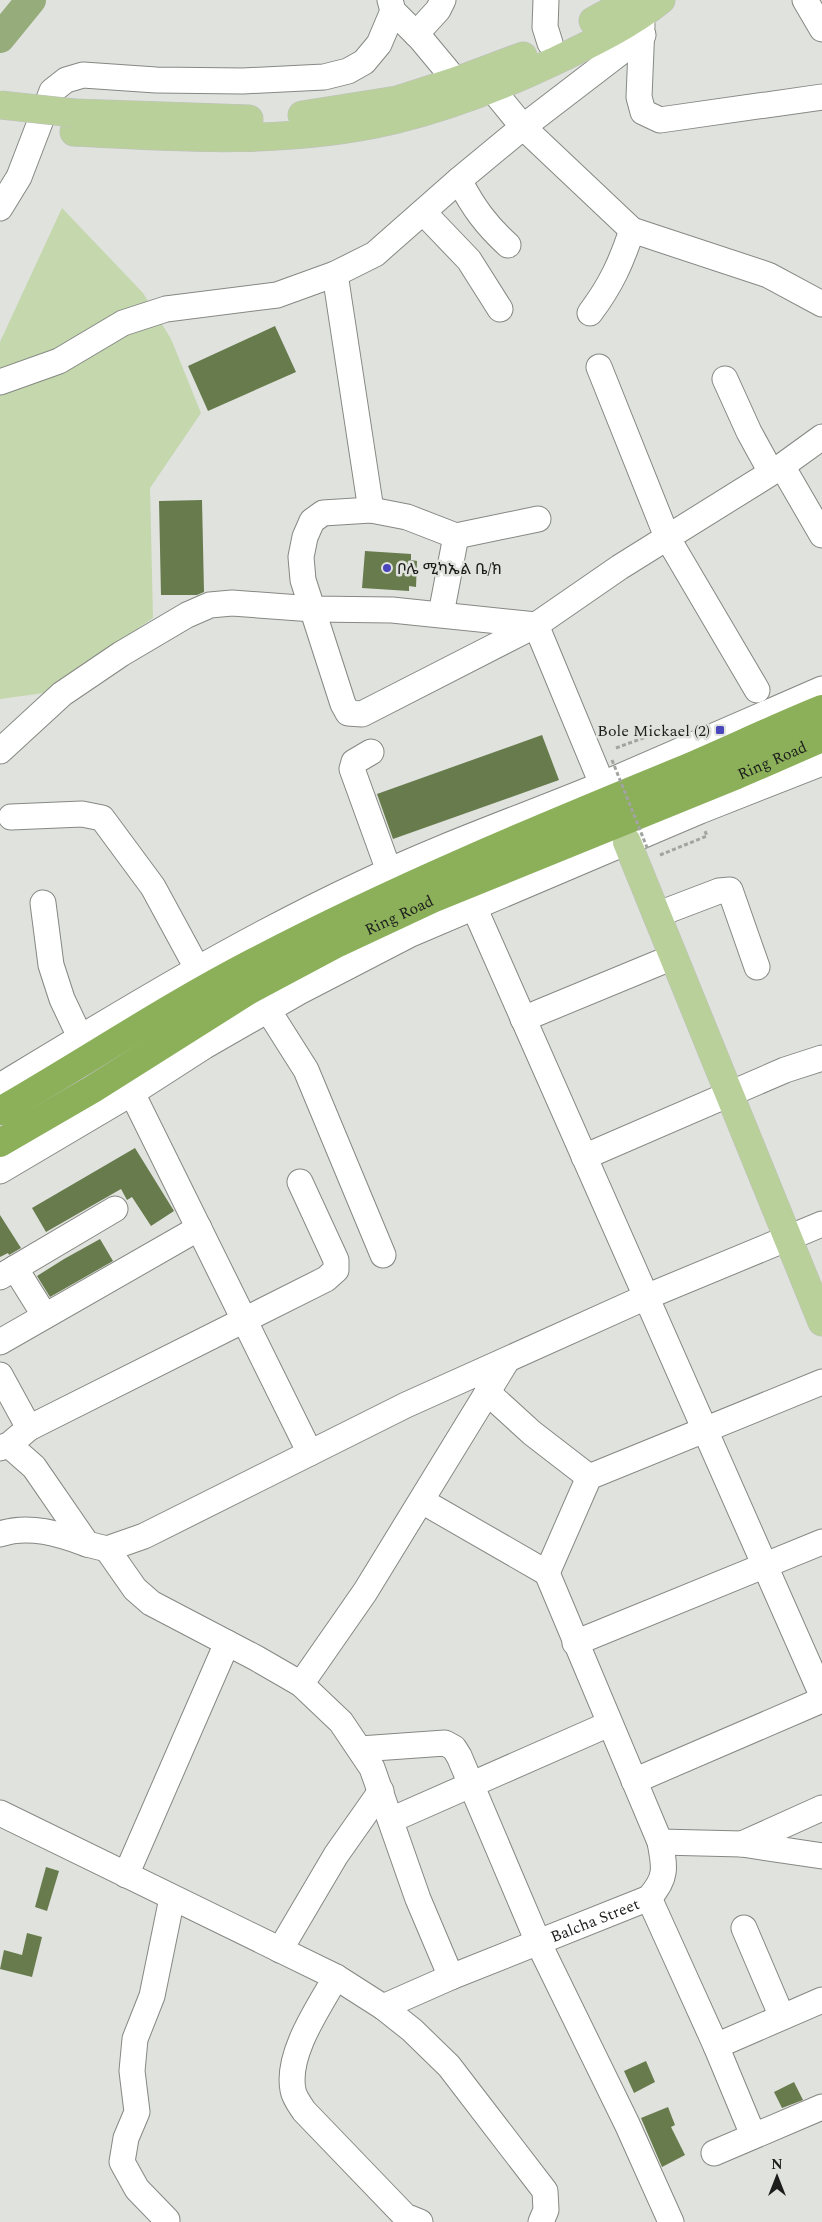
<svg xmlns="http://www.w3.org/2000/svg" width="822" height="2222" font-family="Spectral,'Noto Sans Ethiopic',serif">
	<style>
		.green { fill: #c4d7ad }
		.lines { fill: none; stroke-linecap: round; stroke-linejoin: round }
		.river { stroke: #96ac7b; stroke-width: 30 }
		.building { fill: #677b4d }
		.minor-casing { stroke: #858883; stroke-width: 27 }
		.major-casing { stroke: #c0c0bf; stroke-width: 29 }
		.highway-casing { stroke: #c0c0bf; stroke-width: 29 }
		.path { stroke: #a2a4a0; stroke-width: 3; stroke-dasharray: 4 2.5; stroke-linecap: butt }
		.minor { stroke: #fff; stroke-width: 25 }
		.major { stroke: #b9d09b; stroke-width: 28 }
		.highway { stroke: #8bb059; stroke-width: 28 }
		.major-bridge-casing { stroke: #c0c0bf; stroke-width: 29; stroke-linecap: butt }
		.path-bridge { stroke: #a2a4a0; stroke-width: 3; stroke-dasharray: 4 2.5; stroke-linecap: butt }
		.major-bridge { stroke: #b9d09b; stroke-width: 28 }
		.poi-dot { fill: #4945bb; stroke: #e0e2dd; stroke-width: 2 }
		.labels { text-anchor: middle; stroke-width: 5; stroke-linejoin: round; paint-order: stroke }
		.poi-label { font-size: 16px; fill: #1d1e1c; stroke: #e0e2dd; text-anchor: start }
		.street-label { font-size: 16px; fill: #1d1e1c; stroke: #e0e2dd }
	</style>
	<rect width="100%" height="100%" fill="#e0e2dd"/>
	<!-- green -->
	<path class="green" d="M62 208 143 293 171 339 201 413 150 488 153 618 44 693 0 699V342Z"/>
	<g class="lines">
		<!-- river -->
		<path class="river" d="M0 38 31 0"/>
	</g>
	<!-- building -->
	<path class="building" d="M275 326 296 372 208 411 188 366Z
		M202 500 204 592 197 595H161L159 501Z
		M365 551 411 554V560L417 561 416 587 409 586V591L362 588Z
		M542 735 559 780 393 839 377 794Z
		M135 1148 174 1211 151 1226 132 1197 127 1200 121 1189 46 1232 32 1208Z
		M0 1215 21 1248 9 1255 8 1253 0 1257Z
		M100 1239 113 1261 50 1297 37 1276 64 1259Z
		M46 1867 59 1871 47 1911 35 1907Z
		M27 1933 42 1937 32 1977 0 1969 4 1950 22 1955Z
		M646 2061 655 2082 634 2093 624 2071Z
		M794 2082 803 2100 782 2108 774 2092Z
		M668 2107 675 2125 671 2127 685 2155 662 2167 641 2118Z"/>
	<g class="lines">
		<!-- minor casing -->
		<g class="minor-casing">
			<g id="minor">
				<path d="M390 0 393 11 421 39 456 81"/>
				<path d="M546 0 545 27 550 43"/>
				<path d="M805 0 822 29"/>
				<path d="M642 25 639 97 643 112 660 120 822 97"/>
				<path d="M416 34 438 10 443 0"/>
				<path d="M492 89 523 127 632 230 768 275 822 304"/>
				<path d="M459 180C473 207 486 225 508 245"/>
				<path d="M0 208 19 177 52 91 66 80 83 75 156 80 243 81 324 77 348 71 364 62 379 44 393 11"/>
				<path d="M423 212 469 260 500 309"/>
				<path d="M335 274 371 510"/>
				<path d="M590 313C611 285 621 263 632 230"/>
				<path d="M599 367 667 537 757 690"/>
				<path d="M725 379 749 432 771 472"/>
				<path d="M0 382 59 361 123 323 166 309 277 295 335 274 375 254 459 180 523 127 643 35"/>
				<path d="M782 466 822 535"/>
				<path d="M456 536 407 517 371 510 323 513 312 521 305 537 301 557 303 580 343 704 348 713 362 714 536 625 620 567 782 466 822 437"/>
				<path d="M441 614 456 536 538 519"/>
				<path d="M536 625 602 784"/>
				<path d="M0 751 62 694 121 654 187 615 210 605 232 603 313 609 392 610 536 625"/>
				<path d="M371 752 354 762 352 769 389 871"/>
				<path d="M11 817 82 814 102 818 153 887 197 968"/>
				<path d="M43 903 51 965 62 999 81 1039"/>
				<path d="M474 907 822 1695"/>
				<path d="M656 915 719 891 730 890 757 967"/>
				<path d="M268 1010 306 1070 383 1255"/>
				<path d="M523 1019 673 957"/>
				<path d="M0 1086C119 1014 238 941 365 882 442 845 523 817 603 784 676 753 749 721 822 689"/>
				<path d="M132 1093 310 1453"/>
				<path d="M584 1157 785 1070 822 1058"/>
				<path d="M0 1171 132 1093 205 1046 299 992 411 934 700 811 822 763"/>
				<path d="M15 1268 45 1316"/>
				<path d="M0 1277 115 1209"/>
				<path d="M0 1342 199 1228"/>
				<path d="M0 1375 29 1428"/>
				<path d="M487 1392 532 1433 589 1477"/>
				<path d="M9 1445 29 1428 326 1279 336 1270V1260L300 1182"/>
				<path d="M0 1448 9 1445 34 1467 87 1544 107 1549 144 1536 406 1405 646 1297 822 1224"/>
				<path d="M422 1501 547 1573 660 1842C665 1868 667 1878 649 1898"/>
				<path d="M0 1534C29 1524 60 1534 87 1544"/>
				<path d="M107 1549 135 1589 151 1603 256 1658 301 1684 341 1722 372 1768 418 1899 451 1977"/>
				<path d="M547 1573 589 1477 822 1382"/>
				<path d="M575 1643 822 1542"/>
				<path d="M301 1684 365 1592 506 1362"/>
				<path d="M360 1749 445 1743 454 1748 459 1756 538 1942 627 2124 671 2222"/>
				<path d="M634 1781 822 1700"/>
				<path d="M0 1813 336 1977 383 2007 412 2030 449 2066 545 2191 546 2210 541 2222"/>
				<path d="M391 1820 609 1724"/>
				<path d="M660 1842 742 1844 822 1856"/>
				<path d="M742 1844 822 1808"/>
				<path d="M126 1875 227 1643"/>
				<path d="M744 1928 782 2017"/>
				<path d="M280 1950 336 1855 381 1791"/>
				<path d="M336 1977C319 2007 286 2054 293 2090 294 2097 300 2105 304 2111L405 2216 420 2222"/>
				<path id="s1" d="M383 2007 451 1977 649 1898 716 2046 753 2135"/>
				<path d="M716 2046 822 2000"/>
				<path d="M714 2153 822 2107"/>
				<path d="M167 2220 137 2189 122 2162 126 2138 137 2112 132 2071 135 2039 152 1996 172 1898"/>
			</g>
		</g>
		<!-- major casing -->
		<g class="major-casing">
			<path id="major" d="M593 21 631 0
				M75 113 249 119
				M302 115 397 100 456 81 523 56
				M74 132C179 138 289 145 394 120 448 107 502 86 553 62 590 44 629 26 661 0
				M627 842 822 1322"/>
		</g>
		<!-- highway casing -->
		<g class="highway-casing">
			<g id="highway">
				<path d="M0 1111C85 1062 167 1007 254 962 393 889 538 829 682 770 729 750 775 728 822 709"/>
				<path id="s2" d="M0 1143 93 1089 248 991 338 943 432 899 737 775 822 738"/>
			</g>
		</g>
		<!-- path -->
		<path class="path" d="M616 748 662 731 664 736
			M660 855 707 836 705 831"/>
		<!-- minor -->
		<use href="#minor" class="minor"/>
		<!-- major -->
		<use href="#major" class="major"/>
		<!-- highway -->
		<use href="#highway" class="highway"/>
		<!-- major-bridge casing -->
		<g class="major-bridge-casing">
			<path id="major-bridge" d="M0 105 74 113"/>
		</g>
		<!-- path-bridge -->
		<path class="path-bridge" d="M612 760 648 850"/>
		<!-- major-bridge -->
		<use href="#major-bridge" class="major-bridge"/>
	</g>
	<!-- markers -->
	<g class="poi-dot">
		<circle cx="387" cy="568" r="5"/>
		<rect x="715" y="725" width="10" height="10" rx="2.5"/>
	</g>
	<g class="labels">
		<!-- poi labels -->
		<g class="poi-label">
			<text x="397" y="574">ቦሌ ሚካኤል ቤ/ክ</text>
			<text x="710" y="736" text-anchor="end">Bole Mickael (2)</text>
		</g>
		<!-- street labels -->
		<g class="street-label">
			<text dy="6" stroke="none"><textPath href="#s2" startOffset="864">Ring Road</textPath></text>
			<text dy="6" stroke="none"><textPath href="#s2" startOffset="460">Ring Road</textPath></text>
			<text dy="6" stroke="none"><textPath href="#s1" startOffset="229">Balcha Street</textPath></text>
		</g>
	</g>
	<!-- north arrow -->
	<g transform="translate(777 2177)" stroke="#e0e2dd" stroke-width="4" paint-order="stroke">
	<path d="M0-4L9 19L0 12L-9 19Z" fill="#1d1e1c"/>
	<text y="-8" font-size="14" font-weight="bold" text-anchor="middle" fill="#1d1e1c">N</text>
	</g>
</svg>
